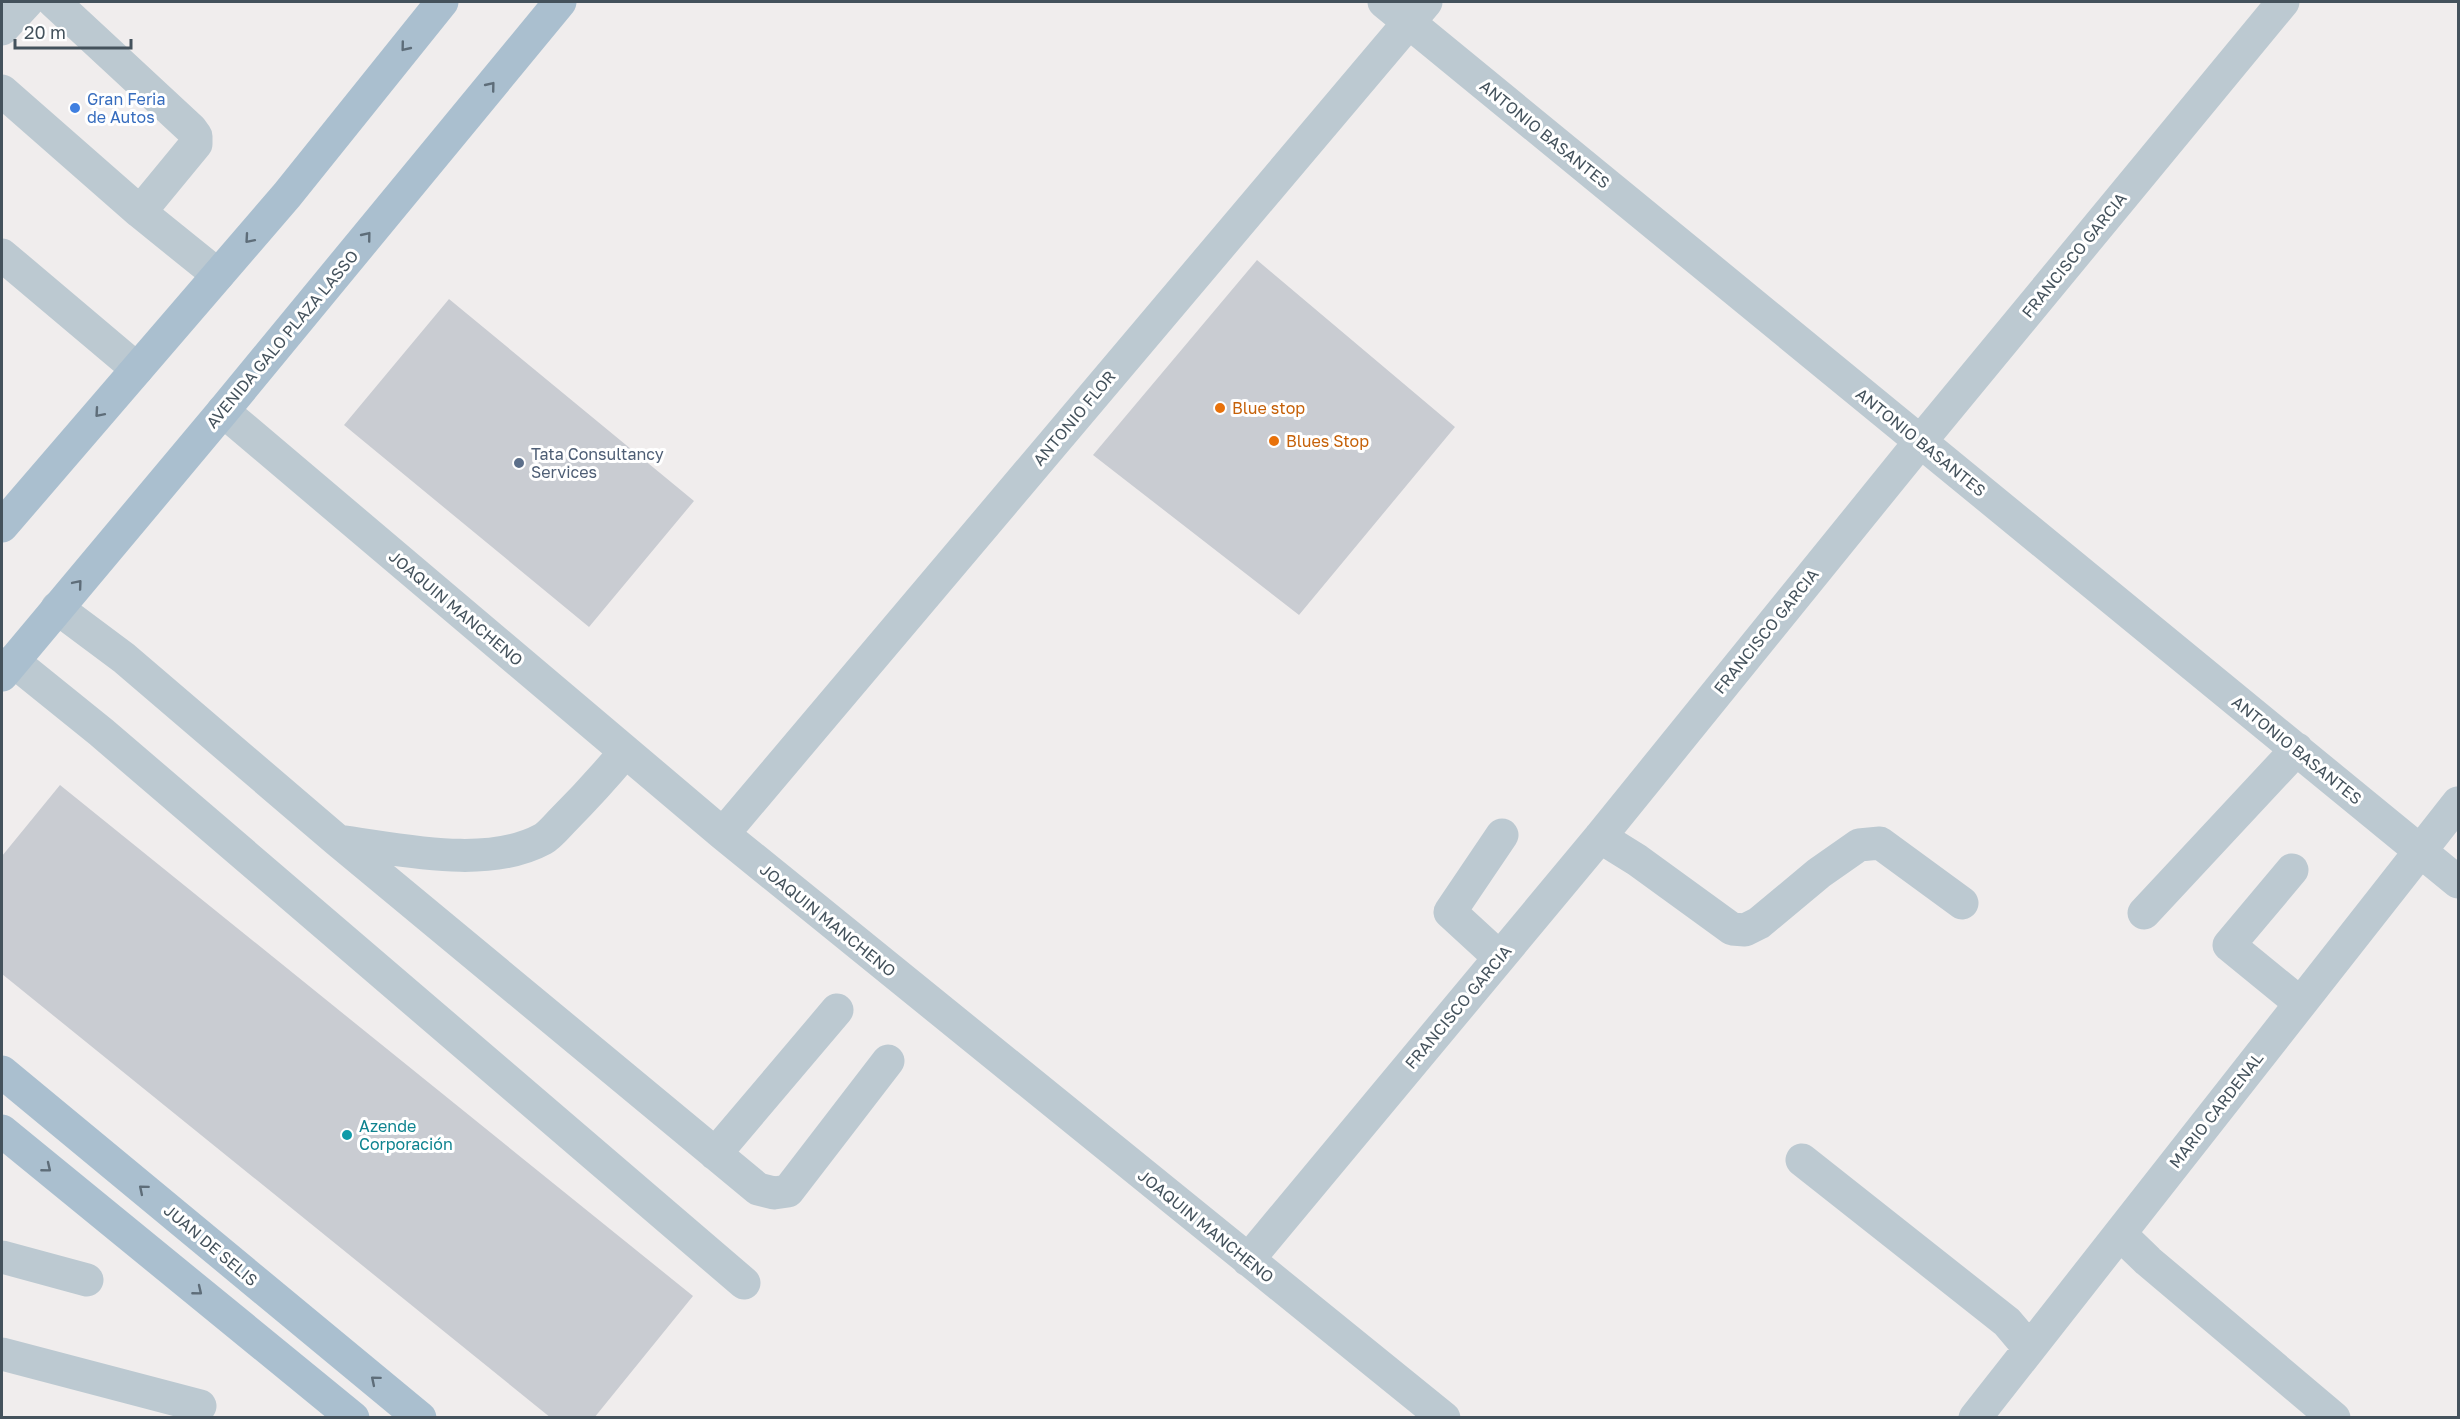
<svg xmlns="http://www.w3.org/2000/svg" width="2460" height="1419" font-family="'Golos Text',sans-serif">
	<style>
		.building { fill: #c9ccd2 }
		.lines { fill: none; stroke-linecap: round; stroke-linejoin: round }
		.minor { stroke: #bcc9d1; stroke-width: 33 }
		.major { stroke: #aabfcf; stroke-width: 33 }
		.oneway { stroke: #5e6d79 }
		.shop-dot { fill: #3f7fe0; stroke: #fff; stroke-width: 2 }
		.food-dot { fill: #e8710a; stroke: #fff; stroke-width: 2 }
		.service-dot { fill: #5c6f8a; stroke: #fff; stroke-width: 2 }
		.culture-dot { fill: #0f9aa8; stroke: #fff; stroke-width: 2 }
		.labels { text-anchor: middle; stroke-width: 6; stroke-linejoin: round; paint-order: stroke }
		.shop-label { font-size: 16px; fill: #366cbe; stroke: #fff; text-anchor: start }
		.street-label { font-size: 16px; fill: #44525c; stroke: #fff }
		.food-label { font-size: 16px; fill: #c56008; stroke: #fff; text-anchor: start }
		.service-label { font-size: 16px; fill: #4e5e75; stroke: #fff; text-anchor: start }
		.culture-label { font-size: 16px; fill: #0d838f; stroke: #fff; text-anchor: start }
	</style>
	<rect width="100%" height="100%" fill="#f0eded"/>
	<!-- building -->
	<path class="building" d="M1257 260 1455 427 1299 615 1093 455Z
		M449 299 694 501 589 627 344 425Z
		M60 785 693 1296 594 1418H551L2 974V856Z"/>
	<g class="lines">
		<!-- minor -->
		<path class="minor" d="M54 2 191 129 196 136V144L140 212
			M1384 2 2458 882
			M2 29 27 2
			M2 91 140 212 218 275
			M2 255 137 369
			M223 411 723 834 1444 1418
			M57 608 124 658 338 841 758 1189 774 1193 788 1191 888 1061
			M13 661 101 732 744 1283
			M723 834 1426 2
			M1600 837 1637 860 1732 929 1745 930 1759 923 1819 873 1859 845 1880 843 1962 903
			M338 841C400 849 486 870 543 839 550 835 557 826 563 820 585 798 605 776 625 752
			M2292 870 2229 945 2300 1003
			M2144 913 2297 749
			M1499 957 1450 912 1502 835
			M715 1154 837 1010
			M1802 1160 2007 1322 2029 1348
			M2120 1234 2148 1261 2334 1418
			M2 1257 87 1280
			M1248 1260 1600 837 1920 442 2283 2
			M2 1354 200 1406
			M1975 1418 2458 803"/>
		<!-- major -->
		<path class="major" d="M2 526 287 195 442 2
			M2 675 223 411 560 2
			M2 1072 420 1418
			M2 1131 353 1418"/>
	</g>
	<!-- one-way arrows -->
	<defs><path id="oneway-chevron" d="M-2-3.5L2.5 0L-2 3.5" fill="none" stroke-width="1.6" stroke-linecap="round" stroke-linejoin="round" transform="scale(1.5)"/></defs>
	<g class="oneway">
		<use href="#oneway-chevron" transform="translate(405 47) rotate(129)"/>
		<use href="#oneway-chevron" transform="translate(491 86) rotate(-51)"/>
		<use href="#oneway-chevron" transform="translate(367 236) rotate(-51)"/>
		<use href="#oneway-chevron" transform="translate(249 239) rotate(131)"/>
		<use href="#oneway-chevron" transform="translate(99 413) rotate(131)"/>
		<use href="#oneway-chevron" transform="translate(78 584) rotate(-50)"/>
		<use href="#oneway-chevron" transform="translate(47 1168) rotate(39)"/>
		<use href="#oneway-chevron" transform="translate(143 1189) rotate(-140)"/>
		<use href="#oneway-chevron" transform="translate(198 1291) rotate(39)"/>
		<use href="#oneway-chevron" transform="translate(375 1380) rotate(-140)"/>
	</g>
	<!-- markers -->
	<circle class="shop-dot" cx="75" cy="108" r="6"/>
	<g class="food-dot">
		<circle cx="1220" cy="408" r="6"/>
		<circle cx="1274" cy="441" r="6"/>
	</g>
	<circle class="service-dot" cx="519" cy="463" r="6"/>
	<circle class="culture-dot" cx="347" cy="1135" r="6"/>
	<g class="labels">
		<!-- shop labels -->
		<g class="shop-label">
			<text x="87" y="105">Gran Feria<tspan x="87" dy="18">de Autos</tspan></text>
		</g>
		<!-- street labels -->
		<g class="street-label">
			<text transform="translate(1545 134) rotate(39)" y="6">ANTONIO BASANTES</text>
			<text transform="translate(2074 255) rotate(-51)" y="6">FRANCISCO GARCIA</text>
			<text transform="translate(282 339) rotate(-50)" y="6">AVENIDA GALO PLAZA LASSO</text>
			<text transform="translate(1074 418) rotate(-50)" y="6">ANTONIO FLOR</text>
			<text transform="translate(1921 442) rotate(39)" y="6">ANTONIO BASANTES</text>
			<text transform="translate(456 608) rotate(40)" y="6">JOAQUIN MANCHENO</text>
			<text transform="translate(1766 631) rotate(-51)" y="6">FRANCISCO GARCIA</text>
			<text transform="translate(2297 750) rotate(39)" y="6">ANTONIO BASANTES</text>
			<text transform="translate(828 920) rotate(39)" y="6">JOAQUIN MANCHENO</text>
			<text transform="translate(1458 1007) rotate(-50)" y="6">FRANCISCO GARCIA</text>
			<text transform="translate(2216 1110) rotate(-52)" y="6">MARIO CARDENAL</text>
			<text transform="translate(1206 1226) rotate(39)" y="6">JOAQUIN MANCHENO</text>
			<text transform="translate(211 1245) rotate(40)" y="6">JUAN DE SELIS</text>
		</g>
		<!-- food labels -->
		<g class="food-label">
			<text x="1232" y="414">Blue stop</text>
			<text x="1286" y="447">Blues Stop</text>
		</g>
		<!-- service labels -->
		<g class="service-label">
			<text x="531" y="460">Tata Consultancy<tspan x="531" dy="18">Services</tspan></text>
		</g>
		<!-- culture labels -->
		<g class="culture-label">
			<text x="359" y="1132">Azende<tspan x="359" dy="18">Corporación</tspan></text>
		</g>
	</g>
	<!-- border -->
	<rect width="2460" height="1419" fill="none" stroke="#44525c" stroke-width="6"/>
	<!-- scale -->
	<path d="M15 39v9h116v-9" fill="none" stroke="#44525c" stroke-width="3"/>
	<text x="24" y="39" font-size="18" fill="#44525c" stroke="#ffffff" stroke-width="4.5" paint-order="stroke">20 m</text>
</svg>
